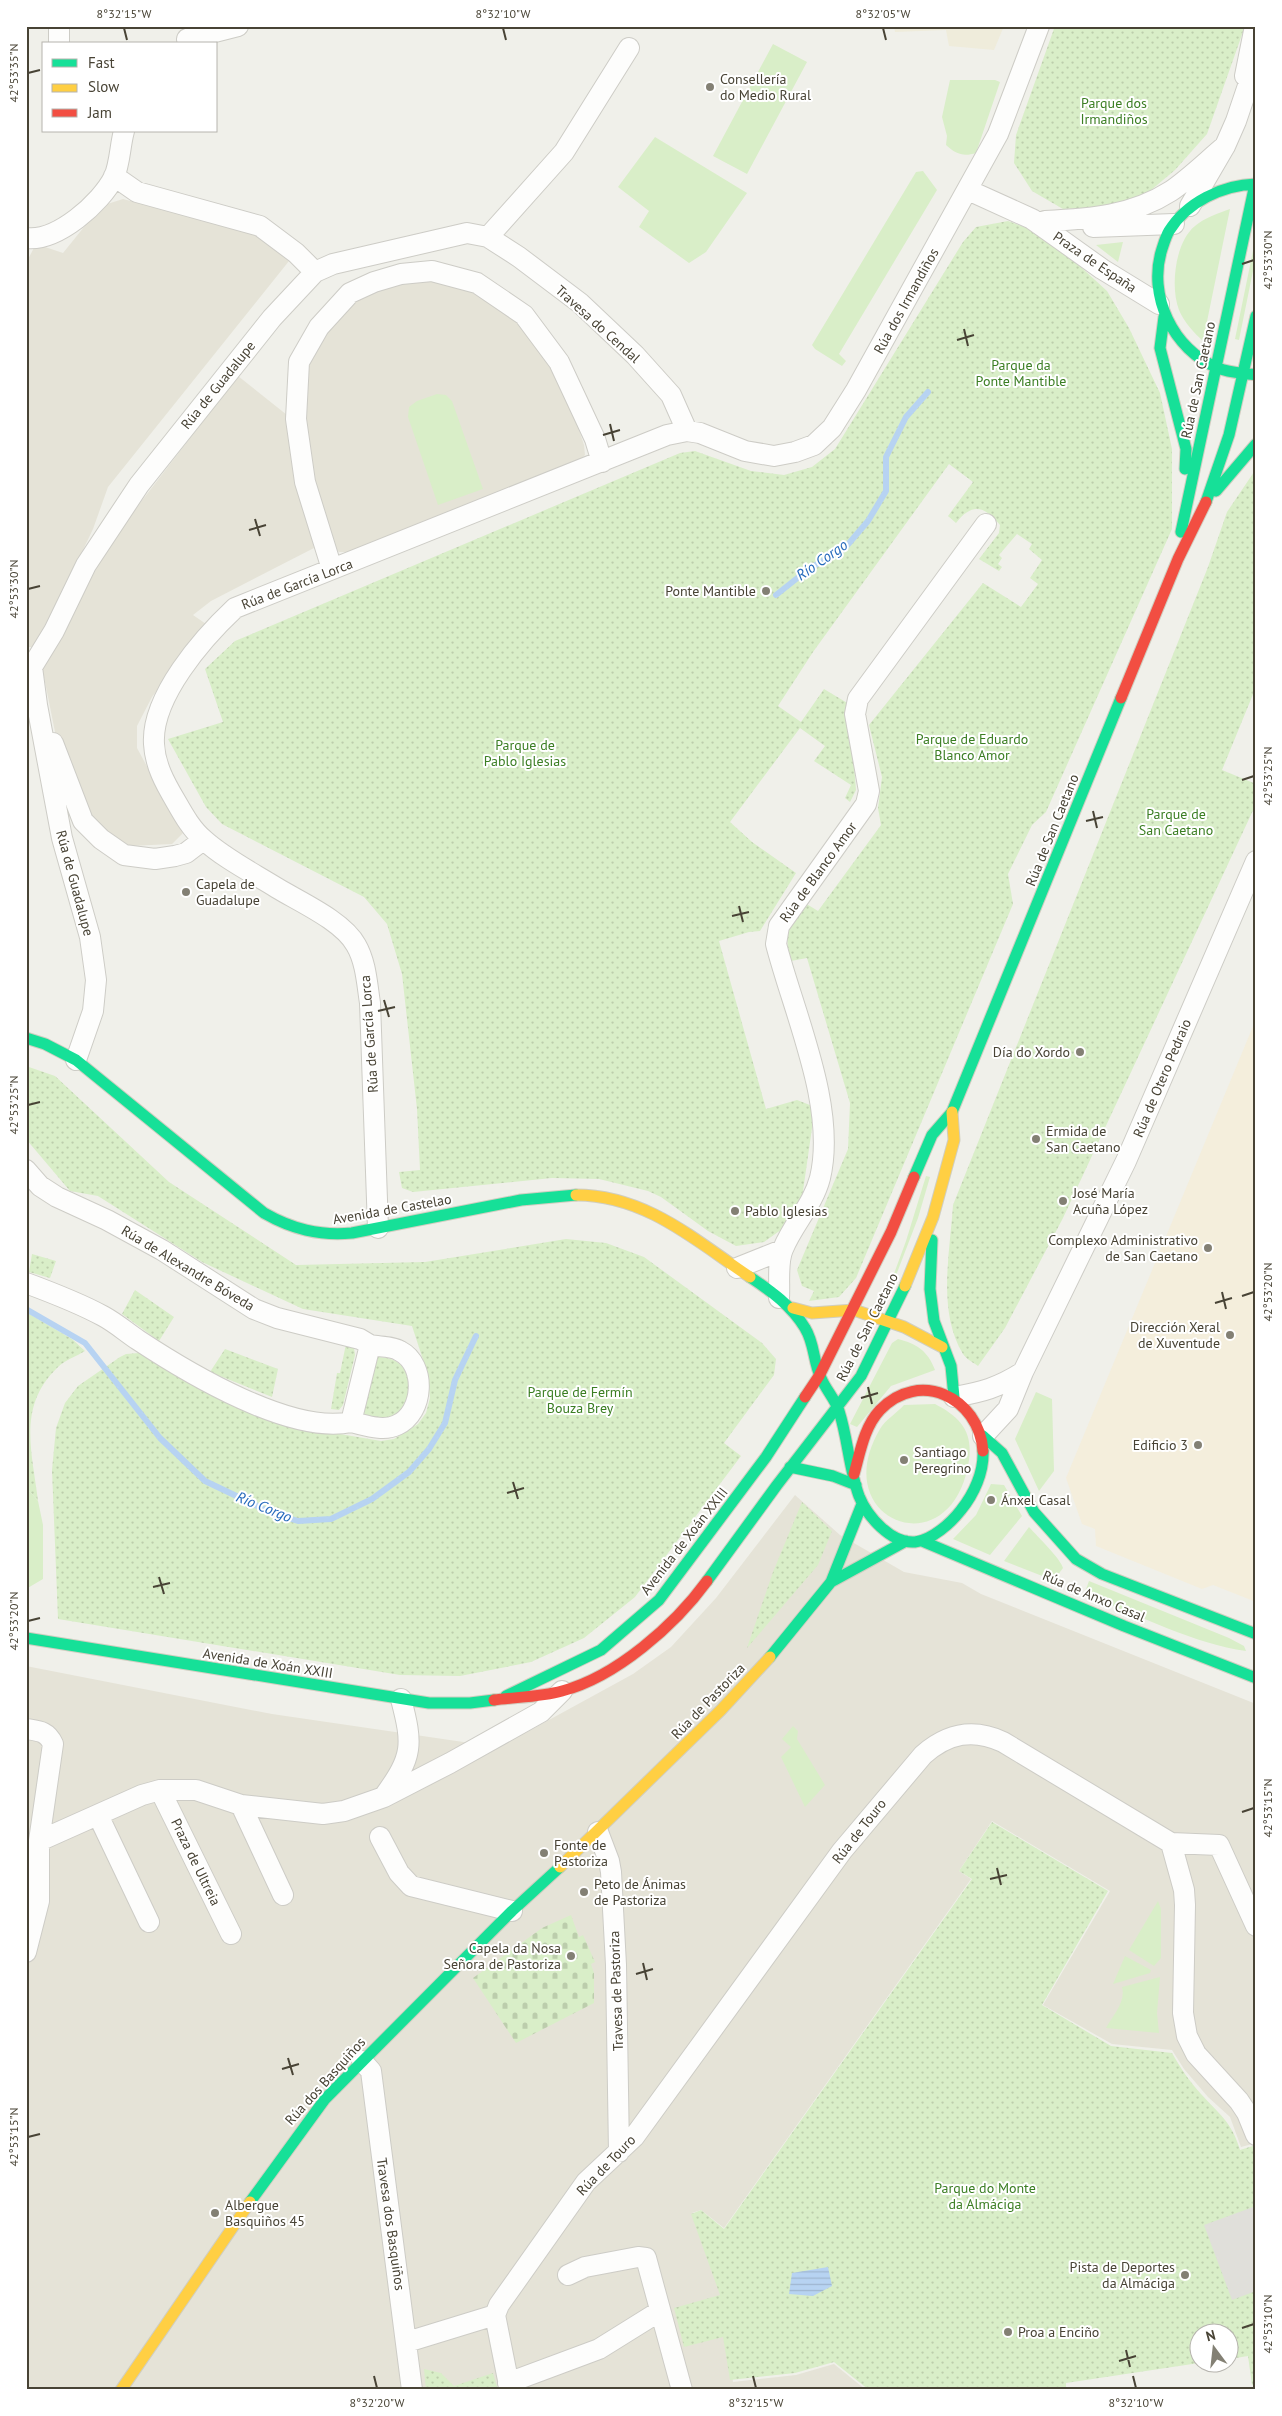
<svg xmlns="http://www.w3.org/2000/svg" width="1282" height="2416" font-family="'PT Sans',sans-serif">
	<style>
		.residential { fill: #e5e3d7 }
		.commercial { fill: #f4eedc }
		.education { fill: #efecdb }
		.green { fill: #d9eec8 }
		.cemetery { fill: url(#cemetery-stones) }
		.park { fill: url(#park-dots) }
		.parking { fill: #e0dfda }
		.water { fill: url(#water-rules) }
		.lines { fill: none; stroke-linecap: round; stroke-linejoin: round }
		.stream { stroke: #b7d3f2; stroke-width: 6 }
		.street-casing { stroke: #cdccc6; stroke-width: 22 }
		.fast-casing { stroke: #d0cec0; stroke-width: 13 }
		.slow-casing { stroke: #d0cec0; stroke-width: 13 }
		.jam-casing { stroke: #d0cec0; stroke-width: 13 }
		.street { stroke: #fdfdfc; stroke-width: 20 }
		.fast { stroke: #16e098; stroke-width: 11 }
		.slow { stroke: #ffcf43; stroke-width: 11 }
		.jam { stroke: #f24e42; stroke-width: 11 }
		.ticks { fill: none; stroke: #484335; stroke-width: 2 }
		.poi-dot { fill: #838074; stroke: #fff; stroke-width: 2 }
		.labels { text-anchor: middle; stroke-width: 4; stroke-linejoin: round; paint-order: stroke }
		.poi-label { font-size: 14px; fill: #484335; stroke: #fff; text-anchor: start }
		.park-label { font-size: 14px; fill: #3b7e23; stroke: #fff }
		.street-label { font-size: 14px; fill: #484335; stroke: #fff }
		.water-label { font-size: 15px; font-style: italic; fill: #266abc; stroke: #fff }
		.neatline { fill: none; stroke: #484335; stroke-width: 2 }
		.ticks-label { font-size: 12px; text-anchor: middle; fill: #484335 }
	</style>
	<defs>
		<pattern id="cemetery-stones" width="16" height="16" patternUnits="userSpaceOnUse" patternTransform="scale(1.25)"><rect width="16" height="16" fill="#d9eec8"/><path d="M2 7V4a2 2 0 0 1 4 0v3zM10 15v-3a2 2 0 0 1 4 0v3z" fill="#bccdac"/></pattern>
		<pattern id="park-dots" width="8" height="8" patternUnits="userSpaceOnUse" patternTransform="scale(1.25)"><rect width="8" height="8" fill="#d9eec8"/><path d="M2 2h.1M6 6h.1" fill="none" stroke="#bccdac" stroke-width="1.8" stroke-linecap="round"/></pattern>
		<pattern id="water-rules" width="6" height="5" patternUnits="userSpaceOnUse" patternTransform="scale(1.25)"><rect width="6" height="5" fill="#b7d3f2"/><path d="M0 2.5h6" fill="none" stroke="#9fb6d0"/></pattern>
	</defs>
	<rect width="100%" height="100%" fill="#f0f0ea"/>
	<!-- residential -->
	<path class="residential" d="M123 199 258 235 289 261 108 487 93 529 44 632 33 647H26V263L36 244 63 253 101 206Z
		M401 277 476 287 522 317 557 363 584 445 585 455 578 462 347 552H339L332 546 310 481 299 417 303 364 352 296Z
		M238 376 287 415 314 548 211 601 193 615 206 624 152 697 137 726V748L183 833 172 844 130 846 99 827 85 806 55 732 41 662 93 564Z
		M795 1495 840 1535 904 1572 962 1583 981 1594 1256 1704V2143L1241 2147 1230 2117 1208 2097 1184 2069 1172 2050 1112 2044 1043 2005 1110 1891 992 1821 959 1871 971 1879 724 2228 701 2210 692 2213 723 2292 733 2382 796 2375 834 2364 866 2390H26V1666L272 1714 477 1744 527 1732 633 1674 671 1647 716 1598Z"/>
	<!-- commercial -->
	<path class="commercial" d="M1256 1019V1602L1213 1585 1202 1589 1096 1546 1095 1529 1082 1524 1066 1478Z"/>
	<!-- education -->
	<path class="education" d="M894 26H1004L994 50 949 46 946 30 895 32Z"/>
	<!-- green -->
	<path class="green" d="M773 44 807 62 747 174 713 156Z
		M950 80H995L1000 82 976 153C963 157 956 154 946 145L947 136 942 117Z
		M655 137 747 193 706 252 689 263 639 227 649 211 618 187Z
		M923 171 937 190 839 354 846 361 842 366 815 349 812 345 916 172Z
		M1230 209 1203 341C1194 333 1184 322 1179 310 1170 287 1175 242 1195 226 1204 218 1219 213 1230 209Z
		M1256 236V256L1239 340 1235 339Z
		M1123 242 1118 262 1096 245Z
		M437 394 446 395 452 401 483 489 438 505 408 417 409 407 417 401Z
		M926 1176 930 1177 918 1218 890 1291 888 1290 906 1241Z
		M898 1339C917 1344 928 1351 935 1370L891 1386 857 1427 850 1424 892 1343Z
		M1036 1392 1052 1399 1054 1471 1039 1491 1015 1439Z
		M935 1404C960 1417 973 1431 969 1460 953 1570 825 1522 880 1429 885 1420 897 1413 904 1405Z
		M991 1484 1004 1485 1022 1516 990 1555 953 1539 976 1515Z
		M26 1487 38 1501 43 1525V1579L26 1589Z
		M1029 1527C1037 1536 1061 1559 1063 1568L1057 1576 1050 1579 1004 1561Z
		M1089 1581 1229 1638 1244 1646 1246 1651C1195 1644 1140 1616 1092 1597L1085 1592Z
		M793 1726 798 1731 797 1739 825 1785 805 1807 781 1757 791 1747 782 1739Z
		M1158 1901 1161 1909V1958L1154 1966 1129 1950Z
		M1125 1956 1151 1970 1150 1973 1113 1984Z
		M1160 1977 1157 2013 1159 2033 1106 2028C1113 2015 1126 2002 1122 1987Z"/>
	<!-- cemetery -->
	<path class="cemetery" d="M571 1915 579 1937 583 1935 595 1962 591 1964 594 1973V2003L516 2043 473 1978 542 1928Z"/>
	<!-- park -->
	<path class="park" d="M1055 26H1245L1207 134 1175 170 1144 196 1108 207 1063 209 1032 191 1014 163 1016 135Z
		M1008 221 1046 235 1107 291 1129 328 1160 393 1172 449V529L1046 812 1032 825 1008 874 1013 904 856 1278 839 1297 809 1301 814 1291 802 1286 797 1270 848 1149 850 1103 807 958 791 961C784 930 785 927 805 903L818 911 881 825 878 808 882 777 869 725 983 583 1021 607 1038 584 1030 578 1042 560 1029 549 1032 544 1017 534 999 555 1002 558 998 564 1002 567 999 571 979 559 999 533 1000 525C985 506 972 502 956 523L948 516 973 482 949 464 813 652 778 706 801 722 824 689 849 704 856 790 850 802 845 798 851 785 814 761 825 746 800 728 730 822 752 842 796 873 760 931 749 932 719 941 766 1109 797 1100 815 1107 802 1198 785 1227 764 1242 736 1246 708 1231 661 1197 648 1191 599 1179 552 1178 413 1192 402 1188 399 1172 420 1170 417 1109 402 974 387 924 364 897 222 824 206 807 168 739 223 722 205 669 235 641 680 453 695 451 751 471 784 475 812 467 835 449 963 242 976 227Z
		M1256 469V687L1222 770 1256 784V804L1063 1218 1005 1328 978 1366C974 1363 966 1359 963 1354 937 1311 950 1253 953 1205L1208 567 1227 512Z
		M26 1066 55 1076 169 1182 296 1265 425 1262 566 1239 606 1243 644 1257 762 1343 776 1359 774 1375 724 1443 741 1456 635 1597 584 1638 531 1662 460 1676 400 1675 58 1619 52 1470 56 1428 65 1403 78 1386 120 1357 126 1354 139 1353 215 1395 305 1428 381 1441 394 1439 418 1424 426 1413 430 1398 428 1375 412 1326 303 1309 202 1262 98 1196 70 1191 26 1139Z
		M32 1254 56 1261 50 1278 29 1272Z
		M135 1290 174 1317 159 1341 122 1314Z
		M26 1312 72 1339 85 1351C77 1356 65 1360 58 1367 17 1406 32 1451 38 1501L26 1487Z
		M346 1344 354 1348 355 1355 343 1405 339 1410 331 1409 337 1373H340Z
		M225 1349 278 1369 272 1397 210 1372Z
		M374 1357C400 1357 404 1366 413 1387L400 1414 381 1421 362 1416Z
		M802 1502 832 1531 818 1565 747 1648 773 1572Z
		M992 1822 1108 1891 1042 2005 1111 2046 1172 2053C1180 2067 1189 2081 1201 2094 1219 2114 1232 2122 1240 2150L1256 2145V2384L1252 2385 1248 2356 1230 2359V2334H1200L1199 2363 1066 2383V2390H915L914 2388 908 2390H869L834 2362 795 2373 730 2380 723 2337 684 2347 674 2308 720 2295 691 2214 701 2210 724 2229 972 1879 959 1871Z
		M424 2369 441 2373 454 2386 493 2373 498 2390H426Z"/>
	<!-- parking -->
	<path class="parking" d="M1256 2206V2291L1232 2300 1204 2225Z"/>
	<!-- water -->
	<path class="water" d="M828 2267 832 2286 813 2296 789 2294 792 2273Z"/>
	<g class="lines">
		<!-- stream -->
		<path class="stream" d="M776 595 810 568 844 549 868 521 886 491V457L906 417 928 392
			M26 1309 85 1343 160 1438 205 1481 272 1513 298 1521 331 1519 372 1499 409 1472 429 1449 445 1423 455 1380 476 1336"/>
		<!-- street casing -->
		<g class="street-casing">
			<path id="street" d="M59 26V44
				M187 39 238 26
				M1245 76 1255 26
				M114 176 137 192 260 226 296 253 315 272
				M968 190 1032 219 1102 269 1159 304
				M1190 206 1225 146 1236 121 1256 62
				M1045 221C1090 219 1132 216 1171 191 1190 178 1207 161 1225 146
				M1093 227 1174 224
				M488 237 564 152 629 48
				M26 238C57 242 101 203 114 177 120 164 120 145 124 131
				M332 569 305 482 296 419 299 362 319 327 350 293 374 282 401 274 432 271 477 283 524 315 559 362 595 439 602 462
				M53 743 83 821 101 839 124 855 155 859 175 856 186 853 203 840
				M76 1060 93 1011 96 980 90 937 62 838 37 705 32 667 54 631 86 565 139 485 272 318 315 272 333 264 467 233 488 237 519 257 580 303 635 355 671 395 687 431
				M26 1170 40 1186 57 1197 107 1220 162 1250 254 1309 277 1318 360 1339 370 1345 351 1422C291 1435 188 1373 138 1340 126 1332 116 1323 103 1316 79 1303 53 1293 26 1283
				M378 1228 370 1003C367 984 366 962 356 945 343 921 300 902 277 888 253 873 225 859 204 840 191 829 183 814 175 800 165 783 155 765 154 744 151 697 203 638 235 608L667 435 687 431 700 433 745 451 774 456 795 452 814 445 832 428 856 390 998 134 1039 26
				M737 1268 782 1250
				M779 1298C780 1284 777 1262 783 1249 793 1224 813 1205 820 1178 837 1107 794 1014 776 944L779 926 866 804 869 791 855 714 858 699 986 524
				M954 1397C982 1392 998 1388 1023 1372
				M351 1422C365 1425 383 1432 397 1425 424 1413 427 1365 400 1351 393 1346 378 1347 370 1345
				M983 1436 1008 1409 1023 1372 1126 1161 1256 861
				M26 1729C39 1731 47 1731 53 1744L39 1841V1901L26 1952
				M160 1790 231 1934
				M385 1795C413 1756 413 1745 401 1699
				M241 1805 283 1895
				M98 1815 149 1922
				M598 1832 609 1861 611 1872 616 1965 619 2152
				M380 1837 399 1873 411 1886 512 1911
				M39 1841 142 1795 160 1790H196L241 1805 323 1814 344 1811 384 1797 450 1763 541 1712 562 1691
				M1171 1843 1219 1845 1256 1926
				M362 2061 371 2071 412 2390
				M568 2275 585 2267 638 2257 646 2258 682 2390
				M407 2342 495 2315
				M508 2383 599 2349 660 2311
				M510 2390 495 2315 499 2305 586 2182 634 2137 842 1851 923 1755C948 1733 973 1728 1003 1742L1171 1843 1184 1890 1185 1905 1183 2013 1187 2036 1196 2054 1239 2101 1247 2113 1256 2135"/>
		</g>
		<!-- fast casing -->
		<g class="fast-casing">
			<path id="fast" d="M1256 184C1222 185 1187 202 1169 231 1166 236 1164 243 1162 249 1147 295 1173 350 1218 368 1229 373 1244 373 1256 375
				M1164 317 1160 348 1186 449 1185 469
				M1216 491 1256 444
				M1206 502 1229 435 1256 316
				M1181 532 1255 184
				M26 1038 45 1044 76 1060 264 1213C292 1229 319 1236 352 1233L521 1200 576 1195
				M914 1177 932 1135 952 1112 1121 698
				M932 1240 930 1289 934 1321 951 1366 954 1397
				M750 1277C771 1291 792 1306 805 1328 815 1344 813 1362 821 1378 826 1390 835 1399 839 1411 848 1439 849 1469 859 1496 867 1516 891 1544 915 1542 932 1540 951 1523 961 1510 974 1494 984 1472 983 1451
				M983 1436 1002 1453 1034 1512 1076 1559 1102 1574 1256 1634
				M790 1467 833 1476 856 1485
				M922 1541 1124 1626 1256 1678
				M707 1581 777 1485 861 1376 905 1286
				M831 1582 906 1541
				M26 1638 429 1703H470L494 1700
				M770 1657 831 1582 862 1504
				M506 1696 601 1650 659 1600 766 1457 805 1397
				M250 2202 325 2099 512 1911 560 1867"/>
		</g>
		<!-- slow casing -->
		<g class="slow-casing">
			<path id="slow" d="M576 1195C646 1195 696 1241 750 1277
				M905 1286 933 1217 954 1140 952 1112
				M793 1308 812 1313 854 1310 904 1327 942 1347
				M560 1867 721 1710 770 1657
				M121 2390 250 2202"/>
		</g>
		<!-- jam casing -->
		<g class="jam-casing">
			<path id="jam" d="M1121 698 1178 559 1206 502
				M805 1397 819 1376 891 1232 914 1177
				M854 1474C860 1453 864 1427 880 1410 919 1369 979 1397 983 1451
				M494 1700C516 1697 541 1697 562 1691 616 1677 675 1625 707 1581"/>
		</g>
		<!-- street -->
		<use href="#street" class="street"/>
		<!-- fast -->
		<use href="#fast" class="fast"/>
		<!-- slow -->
		<use href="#slow" class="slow"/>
		<!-- jam -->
		<use href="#jam" class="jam"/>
	</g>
	<!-- ticks -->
	<path class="ticks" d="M124 28 127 40M503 28 506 40M883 28 886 40M28 73 40 70M1242 264 1254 260M964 329 968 346M957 340 974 335M610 424 614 441M603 435 620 430M255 519 260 536M249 530 266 525M28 589 40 586M1242 780 1254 776M1093 811 1097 828M1086 821 1103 817M739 906 743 922M732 916 749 912M384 1000 389 1017M378 1011 395 1007M28 1105 40 1102M1222 1292 1226 1309M1242 1296 1254 1292M1215 1303 1232 1298M868 1387 872 1404M861 1398 878 1393M513 1482 518 1499M507 1493 524 1488M159 1577 164 1594M153 1587 170 1583M28 1621 40 1618M1242 1812 1254 1808M997 1868 1001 1885M990 1879 1007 1875M643 1963 647 1980M636 1974 653 1969M288 2058 293 2075M282 2069 299 2064M28 2137 40 2134M1242 2328 1254 2324M1126 2350 1130 2367M1119 2361 1136 2356M374 2376 377 2388M753 2376 756 2388M1133 2376 1136 2388"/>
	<!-- markers -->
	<g class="poi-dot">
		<circle cx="710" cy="87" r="5"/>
		<circle cx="766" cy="591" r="5"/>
		<circle cx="186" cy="892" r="5"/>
		<circle cx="1080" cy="1052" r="5"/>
		<circle cx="1036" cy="1139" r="5"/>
		<circle cx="1063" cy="1201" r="5"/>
		<circle cx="735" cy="1211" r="5"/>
		<circle cx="1208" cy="1248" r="5"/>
		<circle cx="1230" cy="1335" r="5"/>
		<circle cx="1198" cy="1445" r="5"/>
		<circle cx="904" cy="1460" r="5"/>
		<circle cx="991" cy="1500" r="5"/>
		<circle cx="544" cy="1853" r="5"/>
		<circle cx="584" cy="1892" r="5"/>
		<circle cx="571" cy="1956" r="5"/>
		<circle cx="215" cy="2213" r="5"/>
		<circle cx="1185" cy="2275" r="5"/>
		<circle cx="1008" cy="2332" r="5"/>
	</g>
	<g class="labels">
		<!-- poi labels -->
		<g class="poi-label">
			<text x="720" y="84">Consellería<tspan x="720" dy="16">do Medio Rural</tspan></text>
			<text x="756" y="596" text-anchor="end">Ponte Mantible</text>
			<text x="196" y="889">Capela de<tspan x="196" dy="16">Guadalupe</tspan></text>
			<text x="1070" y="1057" text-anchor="end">Día do Xordo</text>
			<text x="1046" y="1136">Ermida de<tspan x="1046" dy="16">San Caetano</tspan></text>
			<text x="1073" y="1198">José María<tspan x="1073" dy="16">Acuña López</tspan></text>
			<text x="745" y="1216">Pablo Iglesias</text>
			<text x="1198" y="1245" text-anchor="end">Complexo Administrativo<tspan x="1198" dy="16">de San Caetano</tspan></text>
			<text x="1220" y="1332" text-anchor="end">Dirección Xeral<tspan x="1220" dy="16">de Xuventude</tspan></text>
			<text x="1188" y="1450" text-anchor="end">Edificio 3</text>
			<text x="914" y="1457">Santiago<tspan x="914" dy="16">Peregrino</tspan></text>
			<text x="1001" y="1505">Ánxel Casal</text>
			<text x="554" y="1850">Fonte de<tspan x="554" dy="16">Pastoriza</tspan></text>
			<text x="594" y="1889">Peto de Ánimas<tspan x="594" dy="16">de Pastoriza</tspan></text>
			<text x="561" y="1953" text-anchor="end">Capela da Nosa<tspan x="561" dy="16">Señora de Pastoriza</tspan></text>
			<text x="225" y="2210">Albergue<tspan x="225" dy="16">Basquiños 45</tspan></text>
			<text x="1175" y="2272" text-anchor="end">Pista de Deportes<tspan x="1175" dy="16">da Almáciga</tspan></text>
			<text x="1018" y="2337">Proa a Enciño</text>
		</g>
		<!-- park labels -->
		<g class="park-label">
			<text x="1114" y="108">Parque dos<tspan x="1114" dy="16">Irmandiños</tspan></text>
			<text x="1021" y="370">Parque da<tspan x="1021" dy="16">Ponte Mantible</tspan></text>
			<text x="972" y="744">Parque de Eduardo<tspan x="972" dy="16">Blanco Amor</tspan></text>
			<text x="525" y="750">Parque de<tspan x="525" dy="16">Pablo Iglesias</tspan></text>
			<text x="1176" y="819">Parque de<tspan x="1176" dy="16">San Caetano</tspan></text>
			<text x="580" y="1397">Parque de Fermín<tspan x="580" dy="16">Bouza Brey</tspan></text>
			<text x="985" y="2193">Parque do Monte<tspan x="985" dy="16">da Almáciga</tspan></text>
		</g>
		<!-- street labels -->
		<g class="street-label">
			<text transform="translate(1095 262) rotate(34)" y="5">Praza de España</text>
			<text transform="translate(906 301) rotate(-61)" y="5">Rúa dos Irmandiños</text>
			<text transform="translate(598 324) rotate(42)" y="5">Travesa do Cendal</text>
			<text transform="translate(1198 380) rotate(-78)" y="5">Rúa de San Caetano</text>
			<text transform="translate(218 385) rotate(-51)" y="5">Rúa de Guadalupe</text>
			<text transform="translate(297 584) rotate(-21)" y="5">Rúa de García Lorca</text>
			<text transform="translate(1052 830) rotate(-68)" y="5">Rúa de San Caetano</text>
			<text transform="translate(818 872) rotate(-54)" y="5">Rúa de Blanco Amor</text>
			<text transform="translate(75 883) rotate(75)" y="5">Rúa de Guadalupe</text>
			<text transform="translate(369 1034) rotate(-94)" y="5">Rúa de García Lorca</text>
			<text transform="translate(1162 1078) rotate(-67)" y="5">Rúa de Otero Pedraio</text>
			<text transform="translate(392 1209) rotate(-10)" y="5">Avenida de Castelao</text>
			<text transform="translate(188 1268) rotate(31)" y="5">Rúa de Alexandre Bóveda</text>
			<text transform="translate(867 1327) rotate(-63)" y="5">Rúa de San Caetano</text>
			<text transform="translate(684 1541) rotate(-52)" y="5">Avenida de Xoán XXIII</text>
			<text transform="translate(1094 1596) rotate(23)" y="5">Rúa de Anxo Casal</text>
			<text transform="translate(268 1663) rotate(9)" y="5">Avenida de Xoán XXIII</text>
			<text transform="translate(708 1701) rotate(-46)" y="5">Rúa de Pastoriza</text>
			<text transform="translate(859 1831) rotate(-52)" y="5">Rúa de Touro</text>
			<text transform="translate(196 1862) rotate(64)" y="5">Praza de Ultreia</text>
			<text transform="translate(616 1991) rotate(-92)" y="5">Travesa de Pastoriza</text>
			<text transform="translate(325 2081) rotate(-48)" y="5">Rúa dos Basquiños</text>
			<text transform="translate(606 2165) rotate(-46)" y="5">Rúa de Touro</text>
			<text transform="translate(391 2224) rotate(82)" y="5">Travesa dos Basquiños</text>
		</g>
		<!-- water labels -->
		<g class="water-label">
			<text transform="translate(822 560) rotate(-35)" y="5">Río Corgo</text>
			<text transform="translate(264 1507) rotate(22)" y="5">Río Corgo</text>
		</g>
	</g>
	<!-- border -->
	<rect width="1282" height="2416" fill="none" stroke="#ffffff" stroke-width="55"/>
	<!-- legend -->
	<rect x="42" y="42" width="175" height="90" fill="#ffffff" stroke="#b6b4ae"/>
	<rect x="52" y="59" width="25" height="8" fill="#16e098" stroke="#b6b4ae"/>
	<text x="88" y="68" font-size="15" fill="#484335">Fast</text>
	<rect x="52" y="84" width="25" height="8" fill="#ffcf43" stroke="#b6b4ae"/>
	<text x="88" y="92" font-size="15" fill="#484335">Slow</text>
	<rect x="52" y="109" width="25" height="8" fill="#f24e42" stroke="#b6b4ae"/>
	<text x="88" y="118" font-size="15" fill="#484335">Jam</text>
	<!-- north arrow -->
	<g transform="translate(1214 2348) rotate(345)"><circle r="24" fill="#ffffff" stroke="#b6b4ae"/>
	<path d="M0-4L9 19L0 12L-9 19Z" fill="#838074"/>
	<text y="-8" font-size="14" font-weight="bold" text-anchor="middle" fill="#484335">N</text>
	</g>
	<rect x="28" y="28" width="1226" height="2360" class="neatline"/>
	<g class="ticks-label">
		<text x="124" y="18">8°32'15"W</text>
		<text x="503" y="18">8°32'10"W</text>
		<text x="883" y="18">8°32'05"W</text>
		<text transform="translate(14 73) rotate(-90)" y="4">42°53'35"N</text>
		<text transform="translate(1268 260) rotate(-90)" y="4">42°53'30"N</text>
		<text transform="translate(14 589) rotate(-90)" y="4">42°53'30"N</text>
		<text transform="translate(1268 776) rotate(-90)" y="4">42°53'25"N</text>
		<text transform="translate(14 1105) rotate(-90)" y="4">42°53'25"N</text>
		<text transform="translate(1268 1292) rotate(-90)" y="4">42°53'20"N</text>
		<text transform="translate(14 1621) rotate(-90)" y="4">42°53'20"N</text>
		<text transform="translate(1268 1808) rotate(-90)" y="4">42°53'15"N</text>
		<text transform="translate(14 2137) rotate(-90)" y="4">42°53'15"N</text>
		<text transform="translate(1268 2324) rotate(-90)" y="4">42°53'10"N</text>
		<text x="377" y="2407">8°32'20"W</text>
		<text x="756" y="2407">8°32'15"W</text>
		<text x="1136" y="2407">8°32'10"W</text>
	</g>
</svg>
